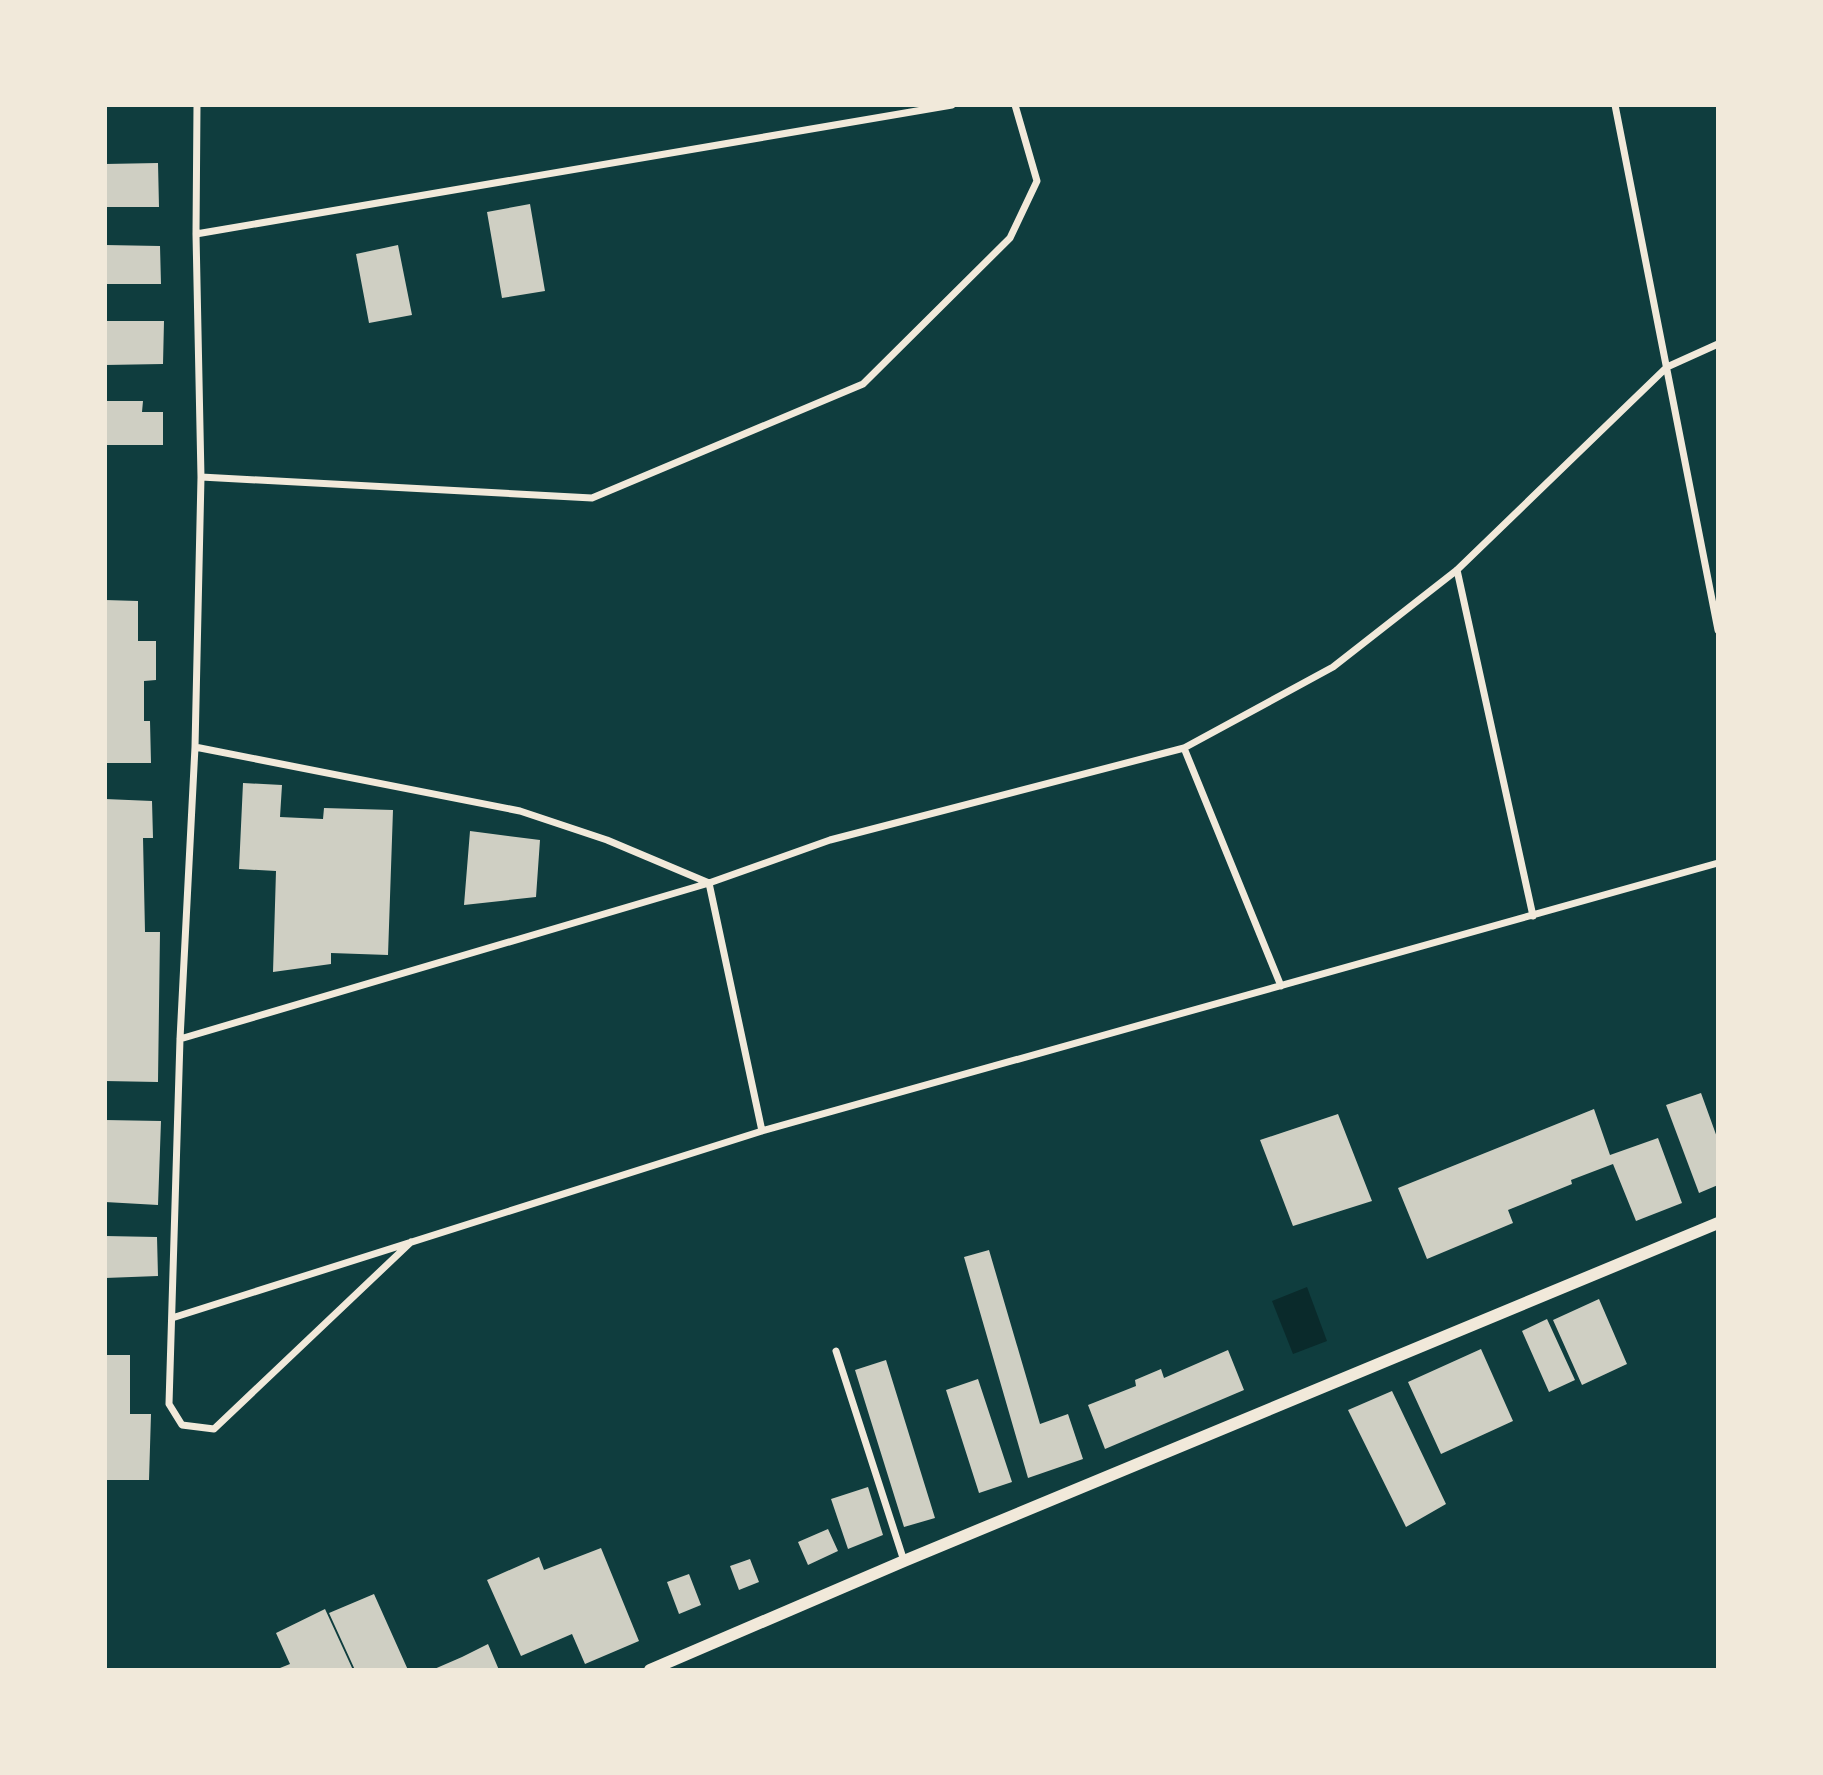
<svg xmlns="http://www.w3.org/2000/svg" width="1823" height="1775" font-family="Signika,sans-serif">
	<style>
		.water { fill: #0a2a2b }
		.building { fill: #cfcfc3 }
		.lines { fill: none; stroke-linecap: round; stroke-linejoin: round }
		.minor { stroke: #f1e9da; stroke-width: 7 }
		.tertiary { stroke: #f1e9da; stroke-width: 12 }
	</style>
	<rect width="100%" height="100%" fill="#0f3d3e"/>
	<!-- water -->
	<path class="water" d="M1307 1287 1327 1341 1293 1354 1272 1301Z"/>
	<!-- building -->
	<path class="building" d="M158 163 159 207H105V164Z
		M530 204 545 291 502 298 487 212Z
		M105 245 160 246 161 284H105Z
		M398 245 412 315 369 323 356 254Z
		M105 321H164L163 364 105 365Z
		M105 401H143L142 412H163V445H105Z
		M105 600 138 601V641H156V680L144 681V721H150L151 763H105Z
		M243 783 282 785 280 817 323 819 324 808 393 810 388 955 331 953V964L273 972 276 871 239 869Z
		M105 799 152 801 153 838H143L145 932H160L158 1082 105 1081Z
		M470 831 540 840 536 897 464 905Z
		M1701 1093 1718 1140V1185L1699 1193 1666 1105Z
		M1594 1109 1610 1155 1658 1138 1682 1203 1636 1221 1613 1164 1571 1180 1572 1184 1508 1210 1513 1223 1427 1259 1398 1188Z
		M1338 1114 1372 1201 1293 1226 1260 1140Z
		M105 1120 161 1121 158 1205 105 1202Z
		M105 1236 157 1237 158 1276 105 1278Z
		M989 1250 1040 1424 1068 1414 1083 1459 1028 1478 964 1257Z
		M1599 1299 1627 1364 1582 1385 1553 1320Z
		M1547 1319 1575 1380 1549 1392 1522 1331Z
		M1481 1349 1513 1421 1441 1454 1408 1382Z
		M1228 1350 1244 1390 1105 1449 1088 1405 1136 1386 1135 1380 1161 1369 1164 1378Z
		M105 1355H130V1414H151L149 1480H105Z
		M886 1360 935 1518 904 1527 855 1370Z
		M978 1379 1012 1482 979 1493 946 1390Z
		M1392 1391 1446 1504 1406 1527 1348 1410Z
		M868 1487 883 1535 848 1549 831 1499Z
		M828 1529 838 1551 808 1565 798 1542Z
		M601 1548 639 1641 585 1664 572 1634 521 1656 487 1580 539 1557 544 1570Z
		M750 1559 759 1582 739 1590 730 1566Z
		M689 1574 701 1605 679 1614 667 1582Z
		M374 1594 408 1670H355L329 1613Z
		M325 1609 353 1670H275L290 1664 276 1633Z
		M488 1644 499 1670H432L462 1657Z"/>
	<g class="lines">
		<!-- minor -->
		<path class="minor" d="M197 105 196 234 201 477 195 747 180 1039 169 1404 182 1425 214 1429 411 1242
			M1615 105 1718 630
			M196 234 952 105
			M201 477 592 498 863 384 1010 238 1037 181 1015 105
			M1457 570 1533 916
			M195 747 520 811 607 840 709 883 762 1131
			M1184 748 1281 986
			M180 1039 709 883 830 840 1184 748 1333 667 1457 570 1667 367 1718 344
			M172 1318 762 1131 1718 863
			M836 1351 904 1561"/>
		<!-- tertiary -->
		<path class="tertiary" d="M650 1670 904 1561 1718 1223"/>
	</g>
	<!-- border -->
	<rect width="1823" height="1775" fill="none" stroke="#f1e9da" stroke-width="214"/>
</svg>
